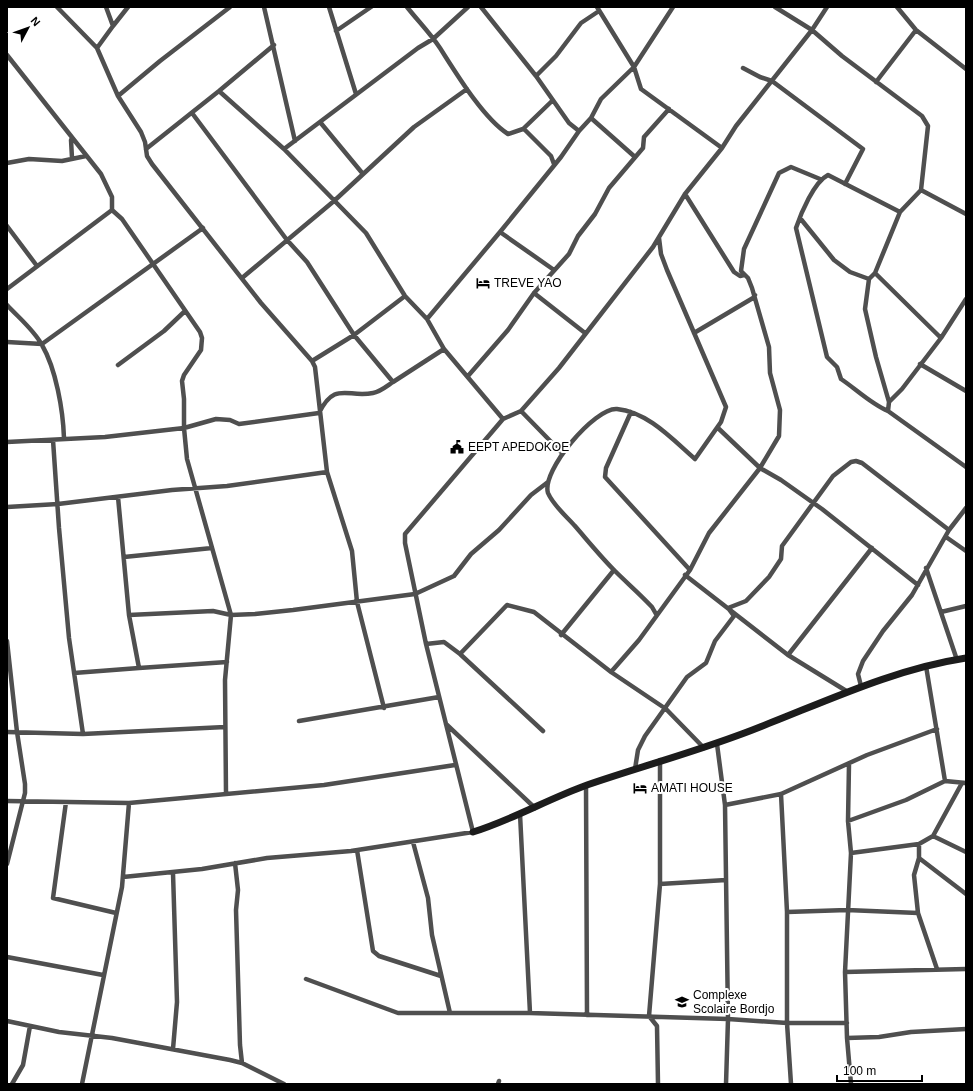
<svg xmlns="http://www.w3.org/2000/svg" width="973" height="1091" font-family="Helvetica,sans-serif">
	<style>
		.lines { fill: none; stroke-linecap: round; stroke-linejoin: round }
		.street { stroke: #4f4f4f; stroke-width: 4.5 }
		.secondary { stroke: #1c1c1c; stroke-width: 7 }
		.labels { text-anchor: middle; stroke-width: 4; stroke-linejoin: round; paint-order: stroke }
		.poi-label { font-size: 12px; fill: #000; stroke: #fff; text-anchor: start }
	</style>
	<rect width="100%" height="100%" fill="#fff"/>
	<g class="lines">
		<!-- street -->
		<path class="street" d="M57 7 97 48 118 96 141 132 145 142 147 156 152 164 261 303 312 361 315 367 327 472 352 551 357 602 384 708
			M264 7 295 141
			M329 7 356 94
			M407 7C418 21 430 33 440 48 456 73 483 118 508 134L523 129 525 130 551 156 554 164
			M481 7 536 76 569 123 579 131
			M597 7 634 67 641 89 722 148
			M775 7 812 30 842 56 922 116 928 126 921 190
			M897 7 916 30 966 69
			M113 26 128 7
			M336 31 371 7
			M97 48 113 26 106 7
			M7 55 101 174 112 197V210L122 219 200 332 202 338 201 350 184 375 182 381 184 399V428L187 459 231 615 225 680 226 794
			M743 68 760 77 772 81 863 149 845 184
			M536 76 556 56 581 23 599 11
			M876 82 916 30
			M219 91 284 149 366 233 405 296 427 319 444 349 503 419
			M118 96 160 61 230 7
			M192 113 287 240 307 262 354 335 393 382 444 349
			M591 118 635 157
			M320 122 363 174
			M523 129 552 101
			M71 140 72 158
			M146 149 219 91 274 45
			M284 149 418 48 433 39 468 7
			M7 163 29 159 62 161 86 156
			M685 194 734 272 740 276 744 275 742 272
			M900 212 828 175C814 182 801 213 796 228L827 357 837 367 841 379C856 389 871 404 888 411L966 467
			M800 218 834 260 850 272 869 279 875 273 900 212 921 190 966 214
			M7 226 37 266
			M500 232 554 270
			M875 273 941 338
			M242 278 334 201 414 127 467 89
			M869 279 865 309 876 357 889 402
			M7 289 112 210
			M534 293 585 333
			M7 305C18 317 34 330 42 345 56 369 63 410 64 438
			M427 319 500 232 561 157 579 131 591 118 601 99 634 67 673 7
			M694 333 753 298 755 295
			M7 342 42 344 203 228
			M312 361 354 335 405 296
			M920 364 966 391
			M118 365 164 331 185 311
			M468 376 508 330 534 293 569 254 578 236 595 214 609 188 643 148 644 137 669 109
			M521 411 562 453
			M888 411 889 402 902 389 941 338 966 299
			M631 412 606 468 605 477 690 570
			M718 428 760 468 781 480 822 509 918 585
			M53 440 59 528 69 638 83 734
			M7 442 105 437 184 428 216 419 230 420 239 424 319 413C335 381 347 398 373 393 380 392 387 386 393 382
			M118 497 129 615 139 668 227 662
			M7 507 58 504 172 490 227 486 327 472
			M946 537 966 551
			M124 557 212 548
			M926 568 957 660
			M685 575 788 655 872 548
			M941 612 966 606
			M656 614 652 607C640 594 627 583 615 571 601 557 588 541 575 526 566 516 553 505 548 493 541 471 595 407 617 409 648 412 673 440 695 459L721 422 726 407 667 270 661 254 659 238
			M129 615 213 611 231 615 255 614 293 610 415 594 454 576 471 554 499 530 531 495 548 482
			M561 635 614 570
			M7 641 17 732 25 784V793L7 864
			M426 644 444 642 460 654 543 731
			M460 654 507 605 534 612 611 672 666 709 704 748
			M788 655 848 692
			M926 666 945 781
			M611 672 639 640 690 570 709 533 760 468 779 436 780 410 770 373 769 347 752 288 748 278 741 271 744 249 779 173 791 167 820 179
			M74 673 139 668
			M861 686 858 674 863 661 883 631 912 595 949 530 966 508
			M299 721 439 697
			M446 724 535 808
			M7 732 83 734 225 727
			M717 744 725 805 728 1019 726 1084
			M849 764 848 821 851 853 845 972 847 1038 851 1084
			M635 769 638 750 645 736 687 677 706 663 715 641 734 616 728 608 746 601 769 577 781 559 782 546 833 476 851 462 856 461 862 463 949 530
			M586 785 587 1015
			M781 794 787 912V1023L791 1084
			M7 801 129 803 324 785 455 765
			M66 802 53 898 116 913
			M725 805 781 794 867 755 937 729
			M520 814 530 1013
			M848 821 906 800 945 781 966 783
			M933 836 966 852
			M413 842 428 898 432 935 450 1013
			M919 844V858L914 875 918 913 937 969
			M357 850 373 951 379 956 441 976
			M851 853 919 844 933 836 962 783
			M919 858 966 894
			M235 863 238 890 236 910 240 1045 242 1063
			M173 873 177 1002 173 1049
			M123 877 202 869 267 858 351 851 473 832 426 644 405 543V534L503 419 521 411 559 368 653 247 685 194 722 148 736 126 812 30 827 7
			M660 884 726 880
			M787 912 847 910 918 913
			M7 957 103 975
			M845 972 966 969
			M306 979 398 1013H530L728 1019 787 1023H847
			M7 1021 59 1032 112 1038 230 1060 242 1063 284 1084
			M847 1038 879 1037 911 1032 966 1029
			M12 1084 23 1065 30 1026
			M82 1084 122 887 129 803
			M498 1084 499 1081
			M658 1084 657 1026 649 1016 660 884V760"/>
		<!-- secondary -->
		<path class="secondary" d="M473 832C512 820 548 799 587 785 645 765 703 750 760 727 827 701 894 669 966 658"/>
	</g>
	<!-- icons -->
	<defs>
		<g id="hotel-bare" transform="scale(1.08)"><path d="M-6-4.5h1.5V1H6V5H4.5V3h-9V5H-6ZM-4 0a1.8 1.8 0 1 1 3.6 0ZM.5 0V-2.5h3Q6-2.5 6 0Z" fill="#000" stroke="#fff" stroke-width="2.5" paint-order="stroke"/></g>
		<g id="civic-bare" transform="scale(1.08)"><path d="M-.6-6.5H3V-4.5H.6V-3L4-1V1h2V6H-6V1h2V-1L-.6-3ZM-1.2 2.5V6h2.4V2.5Z" fill="#000" stroke="#fff" stroke-width="2.5" paint-order="stroke"/></g>
		<g id="school-bare" transform="scale(1.08)"><path d="M0-5L7-2L0 1L-7-2ZM-4 1L0 2.5L4 1V4Q0 6-4 4Z" fill="#000" stroke="#fff" stroke-width="2.5" paint-order="stroke"/></g>
	</defs>
	<g fill-rule="evenodd">
		<use href="#hotel-bare" x="483" y="283"/>
		<use href="#civic-bare" x="457" y="447"/>
		<use href="#hotel-bare" x="640" y="788"/>
		<use href="#school-bare" x="682" y="1002"/>
	</g>
	<g class="labels">
		<!-- poi labels -->
		<g class="poi-label">
			<text x="494" y="287">TREVE YAO</text>
			<text x="468" y="451">EEPT APEDOKOE</text>
			<text x="651" y="792">AMATI HOUSE</text>
			<text x="693" y="999">Complexe<tspan x="693" dy="14">Scolaire Bordjo</tspan></text>
		</g>
	</g>
	<!-- border -->
	<rect width="973" height="1091" fill="none" stroke="#000000" stroke-width="16"/>
	<!-- north arrow -->
	<g transform="translate(28 28) rotate(49)" stroke="#ffffff" stroke-width="3" paint-order="stroke">
	<path d="M0-3L7 15L0 10L-7 15Z" fill="#000000"/>
	<text y="-6" font-size="11" font-weight="bold" text-anchor="middle" fill="#000000">N</text>
	</g>
	<!-- scale -->
	<path d="M837 1075v6h85v-6" fill="none" stroke="#000000" stroke-width="2"/>
	<text x="843" y="1075" font-size="12" fill="#000000" stroke="#ffffff" stroke-width="3" paint-order="stroke">100 m</text>
</svg>
